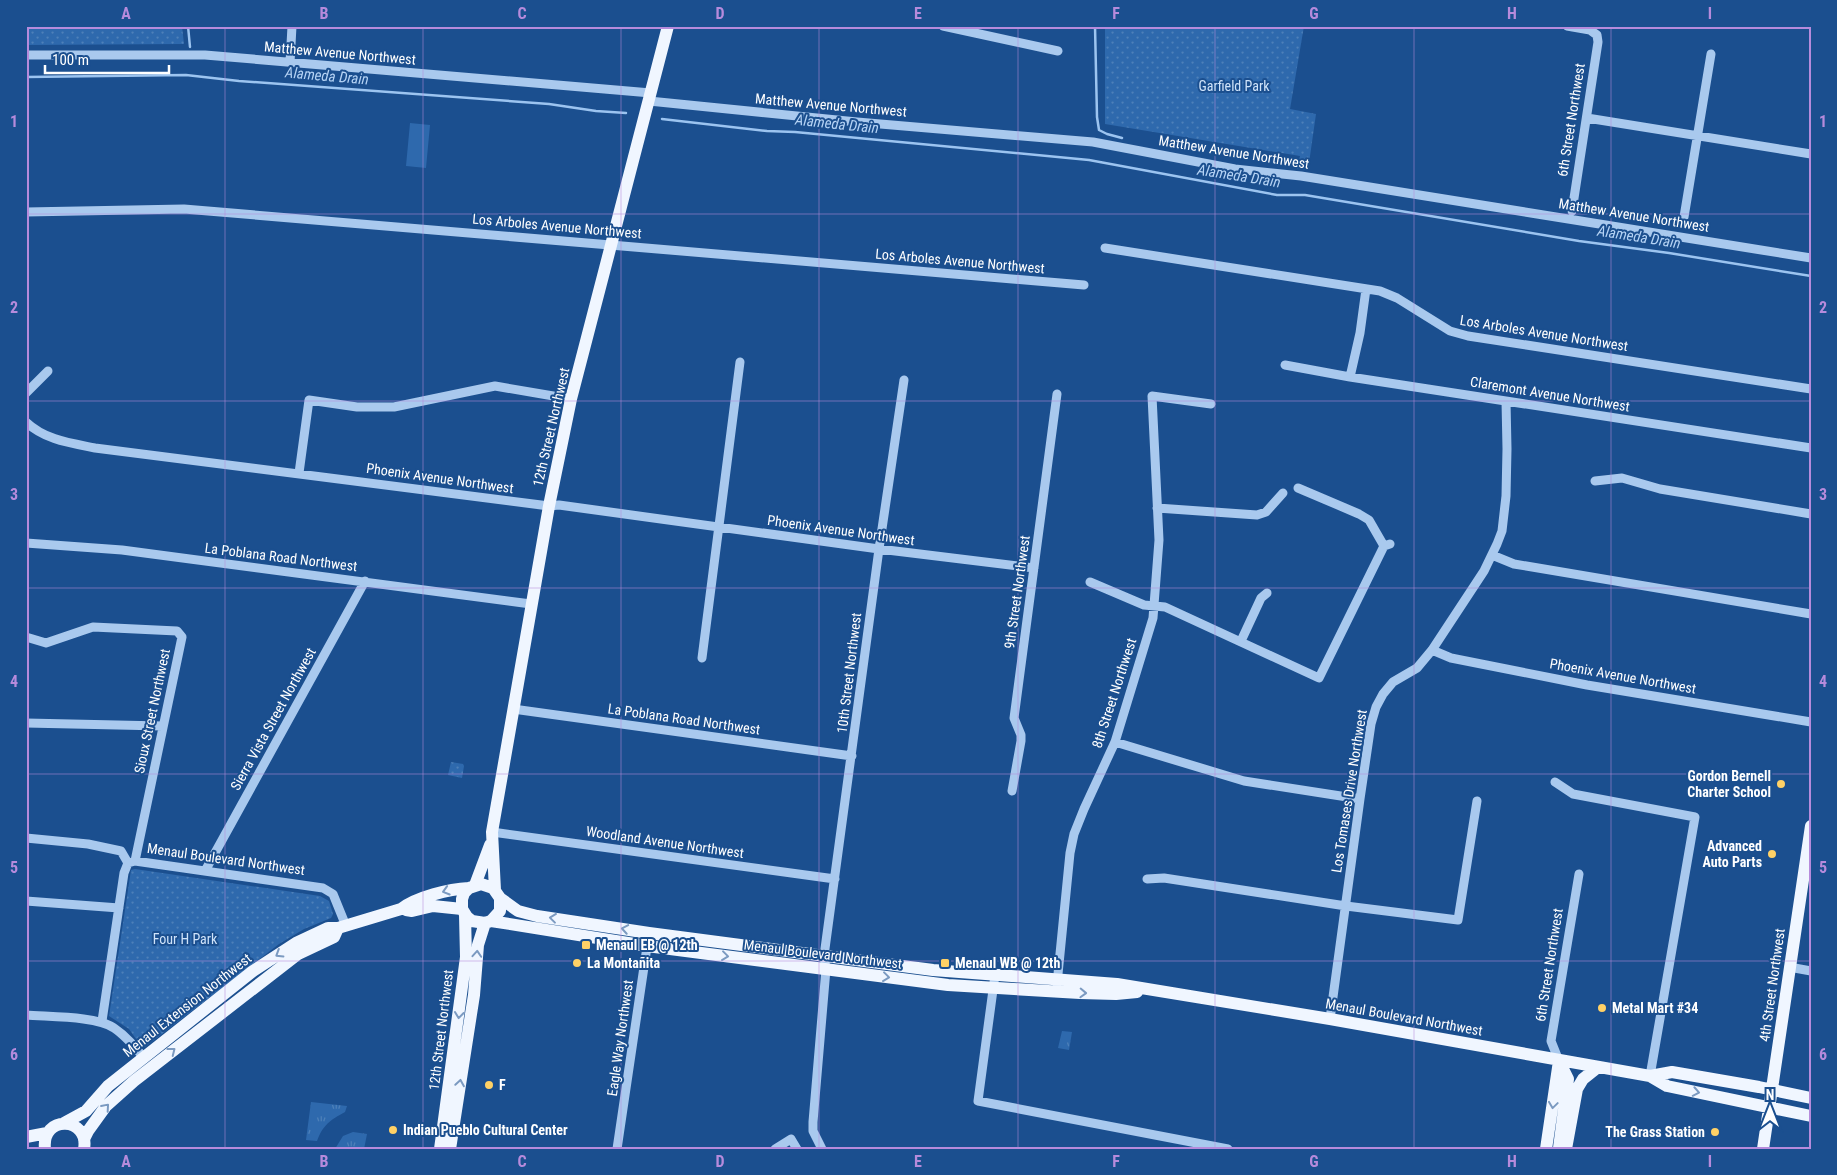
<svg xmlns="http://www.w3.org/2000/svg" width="1837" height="1175" font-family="'Roboto Condensed',sans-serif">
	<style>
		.grass { fill: url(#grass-tufts) }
		.park { fill: url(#park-dots) }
		.garden { fill: #2e69ad }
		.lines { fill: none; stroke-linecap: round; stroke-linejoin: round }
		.stream { stroke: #9cc4f0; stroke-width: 2.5 }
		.minor { stroke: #a9c9ee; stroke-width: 9 }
		.major { stroke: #f0f6ff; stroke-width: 12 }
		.oneway { stroke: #7b9ac1 }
		.grid { fill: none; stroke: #b68bdc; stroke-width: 1; stroke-opacity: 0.55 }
		.poi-dot { fill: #ffd166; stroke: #1b4f8f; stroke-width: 2 }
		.labels { text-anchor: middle; stroke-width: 4; stroke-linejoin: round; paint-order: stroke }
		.street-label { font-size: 14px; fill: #fff; stroke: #1b4f8f }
		.park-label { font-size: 14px; fill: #cfe3fa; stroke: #1b4f8f }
		.poi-label { font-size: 14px; font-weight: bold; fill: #fff; stroke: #1b4f8f; text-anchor: start }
		.water-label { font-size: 15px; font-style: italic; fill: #b5d3f5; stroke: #1b4f8f }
		.neatline { fill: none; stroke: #b68bdc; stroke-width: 2 }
		.grid-label { font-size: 16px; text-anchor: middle; font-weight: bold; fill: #b68bdc }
	</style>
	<defs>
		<pattern id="grass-tufts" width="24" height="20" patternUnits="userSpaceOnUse" patternTransform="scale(1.25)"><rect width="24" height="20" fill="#2e69ad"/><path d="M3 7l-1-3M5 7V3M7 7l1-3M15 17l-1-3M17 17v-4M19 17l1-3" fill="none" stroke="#4d80b9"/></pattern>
		<pattern id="park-dots" width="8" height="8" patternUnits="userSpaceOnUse" patternTransform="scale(1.25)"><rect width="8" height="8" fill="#2e69ad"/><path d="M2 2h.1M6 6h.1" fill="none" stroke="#4d80b9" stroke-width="1.8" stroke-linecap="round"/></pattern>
	</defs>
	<rect width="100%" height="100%" fill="#1b4f8f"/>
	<!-- grass -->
	<path class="grass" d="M1062 1031 1072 1032 1069 1050 1058 1048Z
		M311 1102 347 1106 345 1112C330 1120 323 1125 317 1141L306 1140Z
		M353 1132 367 1134 364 1149H335L343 1136Z"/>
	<!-- park -->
	<path class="park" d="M26 26H182L184 44 26 45Z
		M1105 26H1304L1290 109 1316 114 1308 170 1297 169 1300 156 1105 124Z
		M451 762 463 764 464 766 462 778 448 775Z
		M135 869 320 896 329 901 333 914 331 918 304 929 279 944 145 1047 141 1046 129 1029 109 1016 131 870Z"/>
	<!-- garden -->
	<path class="garden" d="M410 123 430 125 426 168 406 166Z"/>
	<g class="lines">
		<!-- stream -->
		<path class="stream" d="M188 26 190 47
			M1095 26 1097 117 1099 130 1107 134 1122 138
			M26 77 186 75 239 81 549 104 596 111 626 113
			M662 119 767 131 795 132 1089 160 1277 195H1305L1579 241 1669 253 1811 276"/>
		<!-- minor -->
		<path class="minor" d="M943 26 1058 51
			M1567 26 1590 30 1597 35 1598 42 1572 211
			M26 55H205L651 93
			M290 63 292 26
			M649 101 857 122 1093 142 1235 169 1301 176 1811 258
			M1587 118 1811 154
			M26 212 184 209 1084 285
			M1684 217 1711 54
			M1105 248 1380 291 1397 298 1450 331 1468 336 1811 389
			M1285 365 1350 377 1811 448
			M1350 377 1360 333 1366 289
			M26 393 48 371
			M26 422C45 440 70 443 95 448L549 506 559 505 879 549 1034 568
			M299 473 309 400 357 407H394L495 386 571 399
			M1595 481 1622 478 1660 489 1811 514
			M1298 488 1359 514 1369 520 1384 546
			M1157 508 1257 515 1266 512 1283 493
			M26 543 122 550 531 604
			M1492 555 1514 564 1811 614
			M1090 582 1144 605 1165 607 1319 678 1384 546 1390 544
			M26 637 46 643 93 627 177 631 182 637 135 861
			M1241 641 1261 598 1267 593
			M1432 650 1451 658 1587 685 1811 722
			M702 658 740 362
			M513 709 852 756
			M26 723 163 726
			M1115 742 1244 781 1360 799
			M1555 782 1573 794 1695 817 1650 1076
			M1012 791 1021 741V735L1014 718 1057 394
			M492 832 835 879
			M26 838 88 844 121 851 128 863
			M128 863 135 861 323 888 333 894 346 926
			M205 871 365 581
			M1147 879 1164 878 1346 906 1458 920 1477 801
			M26 901 119 908
			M1789 967 1811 971
			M995 975 978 1101 1228 1149
			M1057 984 1070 853 1074 834 1084 809 1115 742 1153 618 1159 540 1152 396 1211 404
			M26 1015C49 1017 97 1016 114 1028 126 1036 135 1047 144 1058
			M1330 1019 1360 799 1371 724 1376 707 1383 694 1393 682 1417 668 1432 650 1484 571 1497 544 1502 531 1506 496 1507 449 1506 401
			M102 1021 124 873 128 863
			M1559 1061 1551 1041 1579 874
			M617 1149 648 940
			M775 1149 791 1139 797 1149
			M822 1149 813 1131V1122L826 969 824 956 879 549 904 380"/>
		<!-- major -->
		<path class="major" d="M475 885 490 845
			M495 890 492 832 549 506 571 399 668 26
			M500 898V911L491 921 485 923 472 921 467 917 462 909V899L464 893 469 888 481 884 493 888 500 898 518 911 537 916 649 933 933 970 1117 984 1330 1019 1650 1076 1672 1072 1759 1087 1811 1098
			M406 910 412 911 433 906 462 909
			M491 921 647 946 948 985 1080 993 1116 994 1137 992
			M1559 1061 1568 1079 1559 1148
			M1650 1076 1667 1086 1811 1116
			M64 1123 86 1111 108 1086 253 971 296 943 328 928H338L401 909C417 897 449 889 469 888
			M26 1137 47 1133
			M84 1139 88 1131 106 1106 134 1081 298 954 334 937 338 928
			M45 1149C41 1114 90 1117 84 1149
			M440 1149 466 957 465 915
			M450 1149 474 995 478 945 485 923
			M1546 1149 1559 1061
			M1566 1149 1577 1089 1583 1079 1598 1067
			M1763 1149 1811 826"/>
	</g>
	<!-- one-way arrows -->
	<defs><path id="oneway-chevron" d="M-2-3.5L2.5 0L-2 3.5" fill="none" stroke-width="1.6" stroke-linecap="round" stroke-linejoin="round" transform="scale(1.25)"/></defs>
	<g class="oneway">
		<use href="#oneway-chevron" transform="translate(446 891) rotate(163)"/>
		<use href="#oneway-chevron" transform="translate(553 918) rotate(-173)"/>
		<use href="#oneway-chevron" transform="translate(625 929) rotate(-170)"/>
		<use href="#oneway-chevron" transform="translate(279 954) rotate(148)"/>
		<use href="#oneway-chevron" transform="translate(477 954) rotate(-86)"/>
		<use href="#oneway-chevron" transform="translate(725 956) rotate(7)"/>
		<use href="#oneway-chevron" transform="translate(886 977) rotate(7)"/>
		<use href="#oneway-chevron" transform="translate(1083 993) rotate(2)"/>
		<use href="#oneway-chevron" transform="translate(459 1015) rotate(97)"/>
		<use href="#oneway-chevron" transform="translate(172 1051) rotate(-38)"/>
		<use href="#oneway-chevron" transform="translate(460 1083) rotate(-81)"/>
		<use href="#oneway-chevron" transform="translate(1696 1092) rotate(11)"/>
		<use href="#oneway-chevron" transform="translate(1553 1105) rotate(98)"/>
		<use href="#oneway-chevron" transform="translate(106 1107) rotate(-49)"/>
	</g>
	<!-- grid -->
	<path class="grid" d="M225 26V1149M423 26V1149M621 26V1149M819 26V1149M1018 26V1149M1215 26V1149M1414 26V1149M1611 26V1149M26 214H1811M26 401H1811M26 588H1811M26 774H1811M26 961H1811"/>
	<!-- markers -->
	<g class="poi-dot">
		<circle cx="1781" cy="784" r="5"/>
		<circle cx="1772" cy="854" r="5"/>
		<rect x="581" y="940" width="10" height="10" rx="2.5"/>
		<circle cx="577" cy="963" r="5"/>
		<rect x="940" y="958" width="10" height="10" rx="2.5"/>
		<circle cx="1602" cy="1008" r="5"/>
		<circle cx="489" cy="1085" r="5"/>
		<circle cx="393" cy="1130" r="5"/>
		<circle cx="1715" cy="1132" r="5"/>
	</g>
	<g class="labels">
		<!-- street labels -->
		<g class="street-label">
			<text transform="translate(340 53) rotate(5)" y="5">Matthew Avenue Northwest</text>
			<text transform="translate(831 105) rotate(5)" y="5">Matthew Avenue Northwest</text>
			<text transform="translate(1571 120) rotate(-81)" y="5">6th Street Northwest</text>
			<text transform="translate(1234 152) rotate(9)" y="5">Matthew Avenue Northwest</text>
			<text transform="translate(1634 215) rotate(9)" y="5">Matthew Avenue Northwest</text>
			<text transform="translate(557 226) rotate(5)" y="5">Los Arboles Avenue Northwest</text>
			<text transform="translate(960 261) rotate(5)" y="5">Los Arboles Avenue Northwest</text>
			<text transform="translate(1544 333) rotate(9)" y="5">Los Arboles Avenue Northwest</text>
			<text transform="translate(1550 394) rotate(9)" y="5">Claremont Avenue Northwest</text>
			<text transform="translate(551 427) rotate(-77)" y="5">12th Street Northwest</text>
			<text transform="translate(440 478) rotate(8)" y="5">Phoenix Avenue Northwest</text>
			<text transform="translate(841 530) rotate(8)" y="5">Phoenix Avenue Northwest</text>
			<text transform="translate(281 557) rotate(7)" y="5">La Poblana Road Northwest</text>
			<text transform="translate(1017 592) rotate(-82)" y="5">9th Street Northwest</text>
			<text transform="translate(849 673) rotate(-83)" y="5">10th Street Northwest</text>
			<text transform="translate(1623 676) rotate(10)" y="5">Phoenix Avenue Northwest</text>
			<text transform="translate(1114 693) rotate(-72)" y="5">8th Street Northwest</text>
			<text transform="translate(152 711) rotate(-78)" y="5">Sioux Street Northwest</text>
			<text transform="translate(273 719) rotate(-61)" y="5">Sierra Vista Street Northwest</text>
			<text transform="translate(684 719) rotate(8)" y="5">La Poblana Road Northwest</text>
			<text transform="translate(1349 791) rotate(-81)" y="5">Los Tomases Drive Northwest</text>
			<text transform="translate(665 842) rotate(8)" y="5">Woodland Avenue Northwest</text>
			<text transform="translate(226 859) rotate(8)" y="5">Menaul Boulevard Northwest</text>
			<text transform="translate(823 954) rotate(7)" y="5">Menaul Boulevard Northwest</text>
			<text transform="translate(1549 965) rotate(-81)" y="5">6th Street Northwest</text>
			<text transform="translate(1772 985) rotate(-82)" y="5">4th Street Northwest</text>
			<text transform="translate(187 1005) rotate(-38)" y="5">Menaul Extension Northwest</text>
			<text transform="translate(1404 1017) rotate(10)" y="5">Menaul Boulevard Northwest</text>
			<text transform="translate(441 1030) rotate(-83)" y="5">12th Street Northwest</text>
			<text transform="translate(620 1038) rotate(-82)" y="5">Eagle Way Northwest</text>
		</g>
		<!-- park labels -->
		<g class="park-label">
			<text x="1234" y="91">Garfield Park</text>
			<text x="185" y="944">Four H Park</text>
		</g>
		<!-- poi labels -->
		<g class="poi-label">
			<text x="1771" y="781" text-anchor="end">Gordon Bernell<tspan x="1771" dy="16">Charter School</tspan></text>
			<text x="1762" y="851" text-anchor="end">Advanced<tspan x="1762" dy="16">Auto Parts</tspan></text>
			<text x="596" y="950">Menaul EB @ 12th</text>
			<text x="587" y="968">La Montañita</text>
			<text x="955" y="968">Menaul WB @ 12th</text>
			<text x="1612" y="1013">Metal Mart #34</text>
			<text x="499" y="1090">F</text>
			<text x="403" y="1135">Indian Pueblo Cultural Center</text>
			<text x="1705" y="1137" text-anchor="end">The Grass Station</text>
		</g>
		<!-- water labels -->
		<g class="water-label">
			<text transform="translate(327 76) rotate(5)" y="5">Alameda Drain</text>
			<text transform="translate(837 124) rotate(6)" y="5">Alameda Drain</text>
			<text transform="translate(1239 176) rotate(9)" y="5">Alameda Drain</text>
			<text transform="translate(1639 237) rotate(9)" y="5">Alameda Drain</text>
		</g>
	</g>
	<!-- border -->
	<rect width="1837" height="1175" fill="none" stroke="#1b4f8f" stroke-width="55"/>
	<!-- north arrow -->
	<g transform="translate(1770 1108)" stroke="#1b4f8f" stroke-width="4" paint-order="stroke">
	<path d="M0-4L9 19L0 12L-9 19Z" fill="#ffffff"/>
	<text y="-8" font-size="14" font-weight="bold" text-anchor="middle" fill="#ffffff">N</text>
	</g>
	<!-- scale -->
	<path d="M45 65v8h124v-8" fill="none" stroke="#ffffff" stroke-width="2.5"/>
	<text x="52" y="65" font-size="15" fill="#ffffff" stroke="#1b4f8f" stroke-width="4" paint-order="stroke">100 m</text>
	<rect x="28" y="28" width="1782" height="1120" class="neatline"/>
	<g class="grid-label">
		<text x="126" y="19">A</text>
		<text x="324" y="19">B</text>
		<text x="522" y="19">C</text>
		<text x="720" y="19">D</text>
		<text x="918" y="19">E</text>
		<text x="1116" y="19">F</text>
		<text x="1314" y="19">G</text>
		<text x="1512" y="19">H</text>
		<text x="1710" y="19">I</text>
		<text x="14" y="127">1</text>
		<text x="1823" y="127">1</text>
		<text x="14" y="313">2</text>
		<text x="1823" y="313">2</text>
		<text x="14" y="500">3</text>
		<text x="1823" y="500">3</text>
		<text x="14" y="687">4</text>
		<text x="1823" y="687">4</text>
		<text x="14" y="873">5</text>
		<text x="1823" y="873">5</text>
		<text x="14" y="1060">6</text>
		<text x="1823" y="1060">6</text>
		<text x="126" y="1167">A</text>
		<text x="324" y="1167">B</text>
		<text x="522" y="1167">C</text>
		<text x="720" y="1167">D</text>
		<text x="918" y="1167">E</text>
		<text x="1116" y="1167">F</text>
		<text x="1314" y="1167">G</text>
		<text x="1512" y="1167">H</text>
		<text x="1710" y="1167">I</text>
	</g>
</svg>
